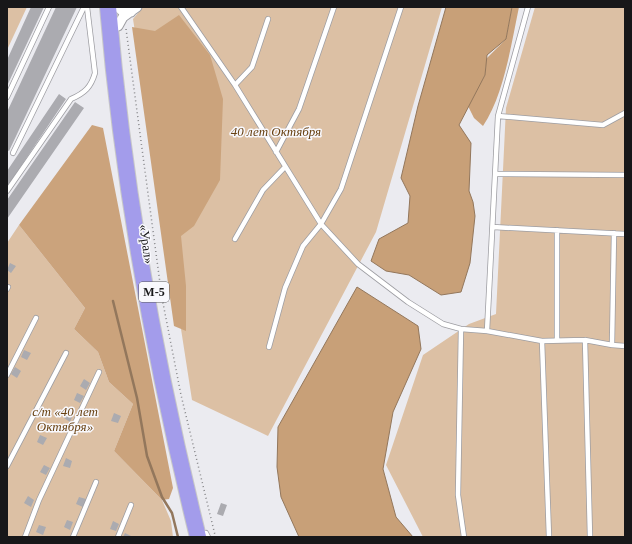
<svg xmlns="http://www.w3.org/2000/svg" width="632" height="544" font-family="'Times New Roman',serif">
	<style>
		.green { fill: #dcc0a4 }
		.forest { fill: #cba37c }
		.water { fill: #c8a078; stroke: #93775c }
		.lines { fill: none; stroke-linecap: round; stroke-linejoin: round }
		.stream { stroke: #93775c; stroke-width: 2.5 }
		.building { fill: #ababb0 }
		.service-casing { stroke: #9d9da2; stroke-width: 6 }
		.minor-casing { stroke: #9d9da2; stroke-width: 11 }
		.trunk-casing { stroke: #c7c7c8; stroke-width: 18 }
		.path { stroke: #87878a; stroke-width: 1.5; stroke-dasharray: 1 3; stroke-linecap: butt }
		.service { stroke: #fff; stroke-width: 4.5 }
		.minor { stroke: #fff; stroke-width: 9 }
		.trunk { stroke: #a39ceb; stroke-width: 16 }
		.labels { text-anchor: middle; stroke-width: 3; stroke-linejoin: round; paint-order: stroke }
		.shield { fill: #f8f8fd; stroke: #5a5a5d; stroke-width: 1 }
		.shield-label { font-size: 12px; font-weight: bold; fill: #171719 }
		.park-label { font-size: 13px; font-style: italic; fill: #684111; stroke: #f8f8fd }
		.street-label { font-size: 13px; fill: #171719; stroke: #f8f8fd }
	</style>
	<rect width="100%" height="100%" fill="#ebebf0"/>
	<!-- green -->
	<path class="green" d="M7 7H27L7 50Z
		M143 7H442L376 232 268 436 192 400 133 19Z
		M535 7H625V537H423L386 465 423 355 469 324 496 314 506 108Z
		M19 225 85 308 74 329 98 352 109 382 133 404 114 451 162 500 171 521 173 537H7V243Z"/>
	<!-- forest -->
	<path class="forest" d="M512 7H519C511 45 504 95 483 126L474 118 468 106 485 75 486 59 506 39Z
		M179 15 210 55 223 99 220 180 194 226 181 236 186 286V331L174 326 132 27 155 31Z
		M92 125 103 128 173 488 169 499 162 500 114 451 133 404 109 382 98 352 74 329 85 308 19 225Z"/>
	<!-- water -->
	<path class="water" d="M446 7H512L506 39 487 55 485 75 459 125 471 143 469 191 473 202 475 216 470 263 461 292 441 295 409 275 386 271 371 261 379 239 408 223 410 196 401 178 418 106Z
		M357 287 418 326 421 349 393 412 383 469 396 517 413 537H299L281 497 277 467 278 427Z"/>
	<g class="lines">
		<!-- stream -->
		<path class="stream" d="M113 301 137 398 147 456 162 497 172 513 178 537"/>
	</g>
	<!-- building -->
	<path class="building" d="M31 7H44L7 86V60Z
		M56 7H77L9 151 7 150V112Z
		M59 94 66 99 7 187V171Z
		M75 102 84 108 7 219V200Z
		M10 263 16 266 11 273 7 270Z
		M24 350 31 353 27 360 21 357Z
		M15 367 21 371 17 378 11 374Z
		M84 379 90 383 86 390 80 386Z
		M77 393 84 396 80 403 74 400Z
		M67 411 73 415 70 422 64 418Z
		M114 413 121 416 118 423 111 421Z
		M40 435 47 438 43 445 37 442Z
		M66 458 72 461 70 468 63 466Z
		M44 465 50 468 46 475 40 472Z
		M28 496 34 500 31 507 24 503Z
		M79 497 86 499 83 507 76 504Z
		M221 503 227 505 223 516 217 514Z
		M67 520 73 522 70 530 64 527Z
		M113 521 119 524 116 531 110 529Z
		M39 525 46 527 43 535 36 532Z
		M125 533 133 537H123Z"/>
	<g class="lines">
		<!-- service casing -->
		<g class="service-casing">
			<path id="service" d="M181 7 235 85 321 224 358 264 408 302 443 324 461 329 487 331 542 341 585 340 612 345 625 346
				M235 85 252 67 268 19
				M7 97 49 7
				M498 116 603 125 625 113
				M276 152 299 109 334 7
				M13 153 84 7
				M495 174 625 175
				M7 191 71 99C85 93 91 87 95 73L87 7
				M493 227 625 234
				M235 239 263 190 285 167
				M7 289 8 287
				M461 329 458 495 464 537
				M487 331 498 116 528 7
				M557 340V230
				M585 340 590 537
				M542 341 549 537
				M612 345 614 233
				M269 347 285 288 303 246 321 224 341 189 401 7
				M7 375 36 318
				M7 466 66 353
				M206 533 208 537
				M25 537 39 500 99 372
				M73 537 96 482
				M118 537 131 505"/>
		</g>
		<!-- minor casing -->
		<g class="minor-casing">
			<path id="minor" d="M118 7 123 12H131
				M118 26 123 17 137 7"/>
		</g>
		<!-- trunk casing -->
		<g class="trunk-casing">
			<path id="trunk" d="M108 7C123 186 155 363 198 537"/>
		</g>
		<!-- path -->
		<path class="path" d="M126 29 162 298 181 395 215 535"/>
		<!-- service -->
		<use href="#service" class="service"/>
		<!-- minor -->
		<use href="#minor" class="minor"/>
		<!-- trunk -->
		<use href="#trunk" class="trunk"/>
	</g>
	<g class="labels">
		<!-- shield labels -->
		<rect class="shield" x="139" y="282" width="30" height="20" rx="3"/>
		<g class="shield-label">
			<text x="154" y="296">М-5</text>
		</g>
		<!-- park labels -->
		<g class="park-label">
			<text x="276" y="136">40 лет Октября</text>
			<text x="65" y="416">с/т «40 лет<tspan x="65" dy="15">Октября»</tspan></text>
		</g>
		<!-- street labels -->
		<g class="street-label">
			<text transform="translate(147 244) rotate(82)" y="5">«Урал»</text>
		</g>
	</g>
	<!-- border -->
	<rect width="632" height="544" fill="none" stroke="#171719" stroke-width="16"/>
</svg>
